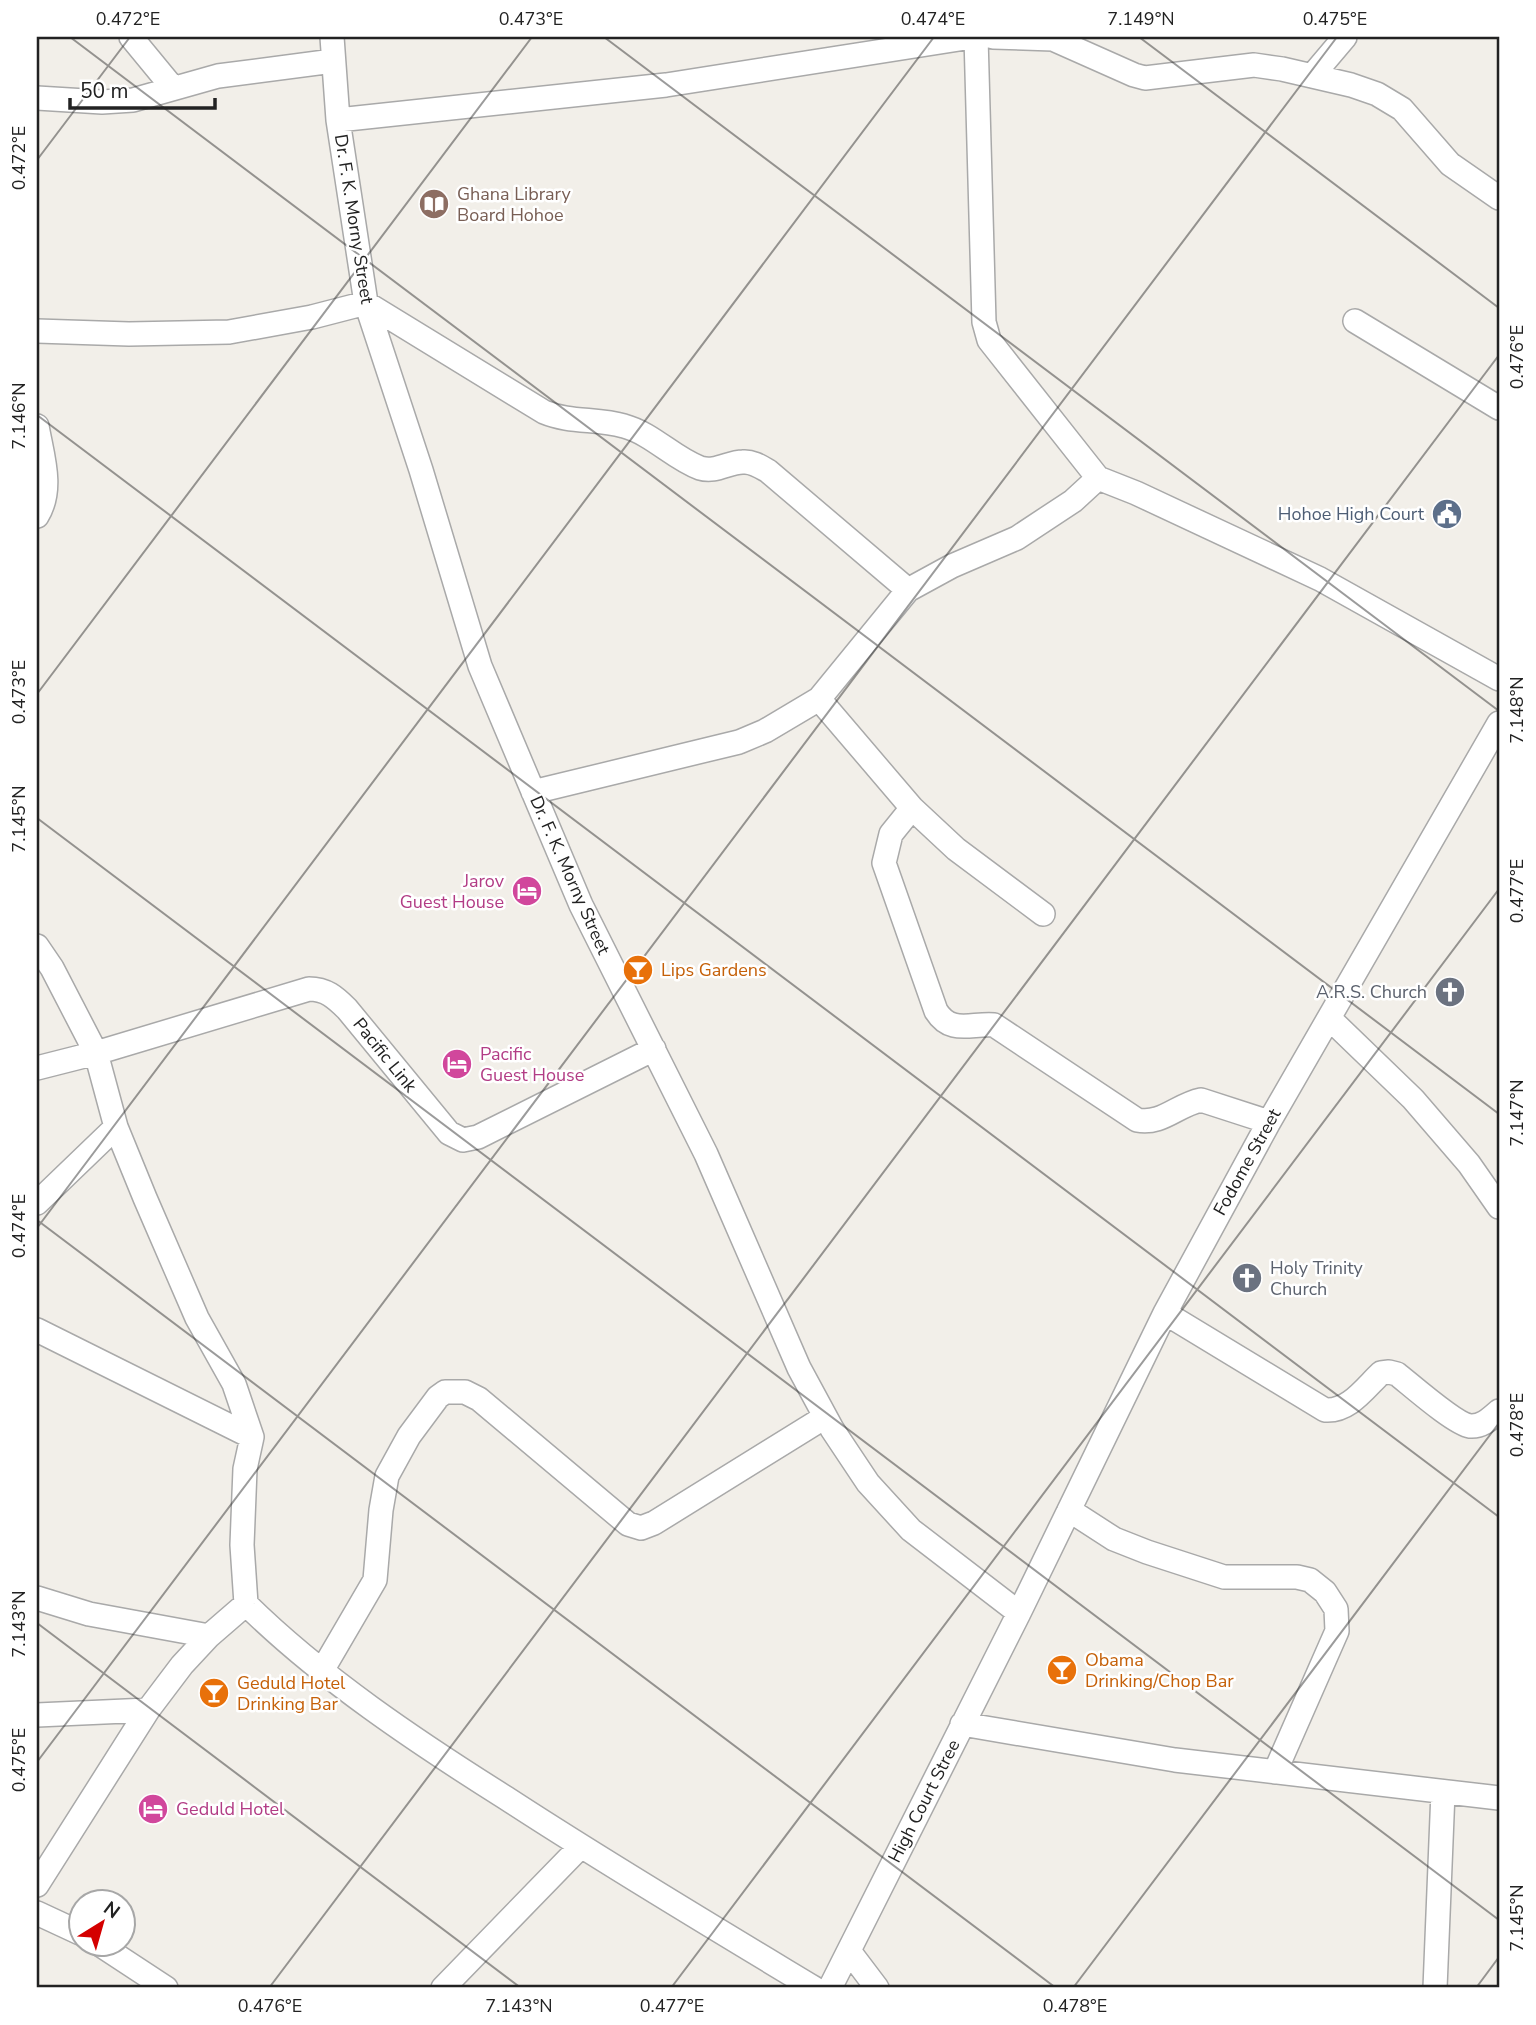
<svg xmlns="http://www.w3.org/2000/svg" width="1536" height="2025" font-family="'Nunito Sans',sans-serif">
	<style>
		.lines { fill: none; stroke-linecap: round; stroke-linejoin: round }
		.minor-casing { stroke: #a9a9a9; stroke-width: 26 }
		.minor { stroke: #fff; stroke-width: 23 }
		.ticks { fill: none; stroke: #222; stroke-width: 2; stroke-opacity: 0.45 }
		.labels { text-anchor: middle; stroke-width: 5; stroke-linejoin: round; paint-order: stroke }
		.education-label { font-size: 18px; fill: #785e54; stroke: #fff; text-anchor: start }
		.street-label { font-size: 18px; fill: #222; stroke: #fff }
		.service-label { font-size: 18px; fill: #4e5e75; stroke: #fff; text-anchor: end }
		.hotel-label { font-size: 18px; fill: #b23c85; stroke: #fff; text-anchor: start }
		.food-label { font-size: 18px; fill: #c56008; stroke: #fff; text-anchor: start }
		.worship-label { font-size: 18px; fill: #5b616d; stroke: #fff; text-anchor: end }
		.neatline { fill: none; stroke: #222; stroke-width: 2.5 }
		.ticks-label { font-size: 18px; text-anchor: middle; fill: #222 }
	</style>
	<rect width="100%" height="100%" fill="#f2efe9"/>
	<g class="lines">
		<!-- minor casing -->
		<g class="minor-casing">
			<path id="minor" d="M131 37 173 88
				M332 37 338 120 366 303 421 470 480 666 581 905 706 1154 799 1368 832 1429 868 1483 911 1530 1019 1613
				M976 37 984 322 989 340 1098 478 1136 493 1320 579 1499 679
				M993 37 1053 39 1134 75 1145 78 1254 65 1282 69 1351 85 1377 94 1402 109 1450 164 1499 198
				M1312 76 1345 37
				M37 98 102 102 133 100 218 76 333 61
				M338 120 666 85 972 37
				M1355 321 1499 408
				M37 331 129 334 229 332 312 317 366 303 544 412C570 423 598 418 624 426 653 434 673 458 700 468 716 473 728 462 743 462 752 461 761 467 768 471L908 590
				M37 426C42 455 54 489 37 516
				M819 699 912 808 956 849 1043 914
				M533 792 739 742 765 731 819 699 908 590 952 566 1017 538 1073 501 1098 478
				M912 808 891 834 884 863 936 1011C951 1035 971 1023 994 1025L1137 1120C1162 1125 1177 1105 1201 1100L1269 1122
				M37 946 52 968 96 1053 37 1068
				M1329 1018 1413 1099 1469 1164 1499 1207
				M654 1049 478 1137 463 1140 449 1133 347 1009C335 997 326 989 309 989L96 1053 116 1127 145 1198 197 1318 234 1384 252 1437 245 1469 242 1545 246 1604C321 1678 417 1742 506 1798 607 1864 711 1926 814 1988
				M37 1203 116 1127
				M1165 1313 1325 1410C1349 1412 1365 1388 1381 1373L1389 1372 1397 1374C1411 1385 1455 1424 1470 1426 1482 1427 1491 1418 1499 1411
				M37 1330 252 1437
				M1069 1510 1114 1539 1147 1552 1224 1577H1297L1310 1580 1325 1592 1336 1609 1337 1631 1275 1772
				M37 1598 89 1614 209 1636
				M323 1669 375 1580 381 1510 387 1476 409 1436 438 1397 445 1392H465L479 1399 628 1524 641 1528 654 1523 825 1417
				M37 1715 148 1710
				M962 1724 1175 1760 1499 1798
				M37 1885 148 1710 182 1665 209 1636 246 1604
				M37 1913 80 1933
				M99 1944 166 1988
				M849 1951 877 1988
				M443 1988 581 1846
				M830 1988 1019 1613 1165 1313 1269 1122 1499 723
				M1435 1988 1443 1792"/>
		</g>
		<!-- minor -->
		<use href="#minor" class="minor"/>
	</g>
	<!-- ticks -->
	<path class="ticks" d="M70 37 1499 1114M604 37 1499 711M1139 37 1499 308M37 160 130 37M37 415 1499 1517M37 694 532 37M37 818 1499 1920M37 1220 1056 1988M37 1228 934 37M37 1623 521 1988M37 1762 1337 37M269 1988 1499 355M671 1988 1499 889M1073 1988 1499 1423M1476 1988 1499 1957"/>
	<!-- icons -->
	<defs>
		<g id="library-disc" transform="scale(1.575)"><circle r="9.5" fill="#8d6e63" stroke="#fff"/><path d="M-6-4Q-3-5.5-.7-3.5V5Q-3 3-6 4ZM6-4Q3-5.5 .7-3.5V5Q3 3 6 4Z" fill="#fff"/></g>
		<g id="civic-disc" transform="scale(1.575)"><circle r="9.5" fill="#5c6f8a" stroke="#fff"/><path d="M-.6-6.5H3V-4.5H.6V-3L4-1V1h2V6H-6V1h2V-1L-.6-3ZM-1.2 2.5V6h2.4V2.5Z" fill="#fff"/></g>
		<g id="hotel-disc" transform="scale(1.575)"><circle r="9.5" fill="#d1479c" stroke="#fff"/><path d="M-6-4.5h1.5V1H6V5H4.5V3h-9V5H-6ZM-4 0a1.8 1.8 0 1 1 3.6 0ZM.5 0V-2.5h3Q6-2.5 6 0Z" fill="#fff"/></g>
		<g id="bar-disc" transform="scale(1.575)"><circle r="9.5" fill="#e8710a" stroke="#fff"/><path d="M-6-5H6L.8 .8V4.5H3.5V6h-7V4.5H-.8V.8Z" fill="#fff"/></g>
		<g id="church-disc" transform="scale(1.575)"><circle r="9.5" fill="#6b7280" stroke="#fff"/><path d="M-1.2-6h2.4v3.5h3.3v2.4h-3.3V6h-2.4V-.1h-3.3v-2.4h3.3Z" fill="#fff"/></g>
	</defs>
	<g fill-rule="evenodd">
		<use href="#library-disc" x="434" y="204"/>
		<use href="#civic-disc" x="1447" y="514"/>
		<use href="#hotel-disc" x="527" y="891"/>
		<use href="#bar-disc" x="638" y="970"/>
		<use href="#church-disc" x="1450" y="992"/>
		<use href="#hotel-disc" x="457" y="1064"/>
		<use href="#church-disc" x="1247" y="1278"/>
		<use href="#bar-disc" x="1062" y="1670"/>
		<use href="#bar-disc" x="214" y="1693"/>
		<use href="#hotel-disc" x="153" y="1809"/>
	</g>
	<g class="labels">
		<!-- education labels -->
		<g class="education-label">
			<text x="457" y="200">Ghana Library<tspan x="457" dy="21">Board Hohoe</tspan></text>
		</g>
		<!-- street labels -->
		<g class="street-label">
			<text transform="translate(354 219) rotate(81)" y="6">Dr. F. K. Morny Street</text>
			<text transform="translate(570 875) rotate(66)" y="6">Dr. F. K. Morny Street</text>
			<text transform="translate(385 1055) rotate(51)" y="6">Pacific Link</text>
			<text transform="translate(1247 1162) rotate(-61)" y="6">Fodome Street</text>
			<text transform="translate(924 1801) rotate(-63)" y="6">High Court Stree</text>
		</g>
		<!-- service labels -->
		<g class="service-label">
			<text x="1424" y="520">Hohoe High Court</text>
		</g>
		<!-- hotel labels -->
		<g class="hotel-label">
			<text x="504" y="887" text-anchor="end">Jarov<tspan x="504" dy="21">Guest House</tspan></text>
			<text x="480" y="1060">Pacific<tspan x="480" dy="21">Guest House</tspan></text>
			<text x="176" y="1815">Geduld Hotel</text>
		</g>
		<!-- food labels -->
		<g class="food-label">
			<text x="661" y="976">Lips Gardens</text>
			<text x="1085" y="1666">Obama<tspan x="1085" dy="21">Drinking/Chop Bar</tspan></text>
			<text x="237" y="1689">Geduld Hotel<tspan x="237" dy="21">Drinking Bar</tspan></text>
		</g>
		<!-- worship labels -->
		<g class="worship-label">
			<text x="1427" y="998">A.R.S. Church</text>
			<text x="1270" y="1274" text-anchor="start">Holy Trinity<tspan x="1270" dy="21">Church</tspan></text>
		</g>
	</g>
	<!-- border -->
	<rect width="1536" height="2025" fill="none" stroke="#ffffff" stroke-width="77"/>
	<!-- north arrow -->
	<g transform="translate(102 1923) rotate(37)"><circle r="33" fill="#ffffff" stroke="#a7a7a7" stroke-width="2"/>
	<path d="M0-5L12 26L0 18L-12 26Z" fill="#d40000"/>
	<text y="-10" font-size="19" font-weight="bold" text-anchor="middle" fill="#222222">N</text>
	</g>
	<!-- scale -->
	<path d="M70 98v10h145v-10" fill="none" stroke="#222222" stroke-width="3.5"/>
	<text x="80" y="98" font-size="21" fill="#222222" stroke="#ffffff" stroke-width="5" paint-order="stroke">50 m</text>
	<rect x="38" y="38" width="1460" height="1948" class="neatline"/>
	<g class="ticks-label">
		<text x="128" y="25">0.472°E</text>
		<text x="531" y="25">0.473°E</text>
		<text x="933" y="25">0.474°E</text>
		<text x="1141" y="25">7.149°N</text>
		<text x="1335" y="25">0.475°E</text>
		<text transform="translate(19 158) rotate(-90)" y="6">0.472°E</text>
		<text transform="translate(1517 357) rotate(-90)" y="6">0.476°E</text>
		<text transform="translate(19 416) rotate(-90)" y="6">7.146°N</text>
		<text transform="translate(19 692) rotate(-90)" y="6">0.473°E</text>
		<text transform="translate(1517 710) rotate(-90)" y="6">7.148°N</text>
		<text transform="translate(19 819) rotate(-90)" y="6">7.145°N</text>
		<text transform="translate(1517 891) rotate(-90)" y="6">0.477°E</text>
		<text transform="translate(1517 1113) rotate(-90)" y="6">7.147°N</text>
		<text transform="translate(19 1226) rotate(-90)" y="6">0.474°E</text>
		<text transform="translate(1517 1425) rotate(-90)" y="6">0.478°E</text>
		<text transform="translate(19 1624) rotate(-90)" y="6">7.143°N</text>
		<text transform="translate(19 1760) rotate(-90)" y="6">0.475°E</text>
		<text transform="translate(1517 1918) rotate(-90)" y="6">7.145°N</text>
		<text x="270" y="2012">0.476°E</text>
		<text x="519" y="2012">7.143°N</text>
		<text x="672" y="2012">0.477°E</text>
		<text x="1075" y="2012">0.478°E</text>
	</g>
</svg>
